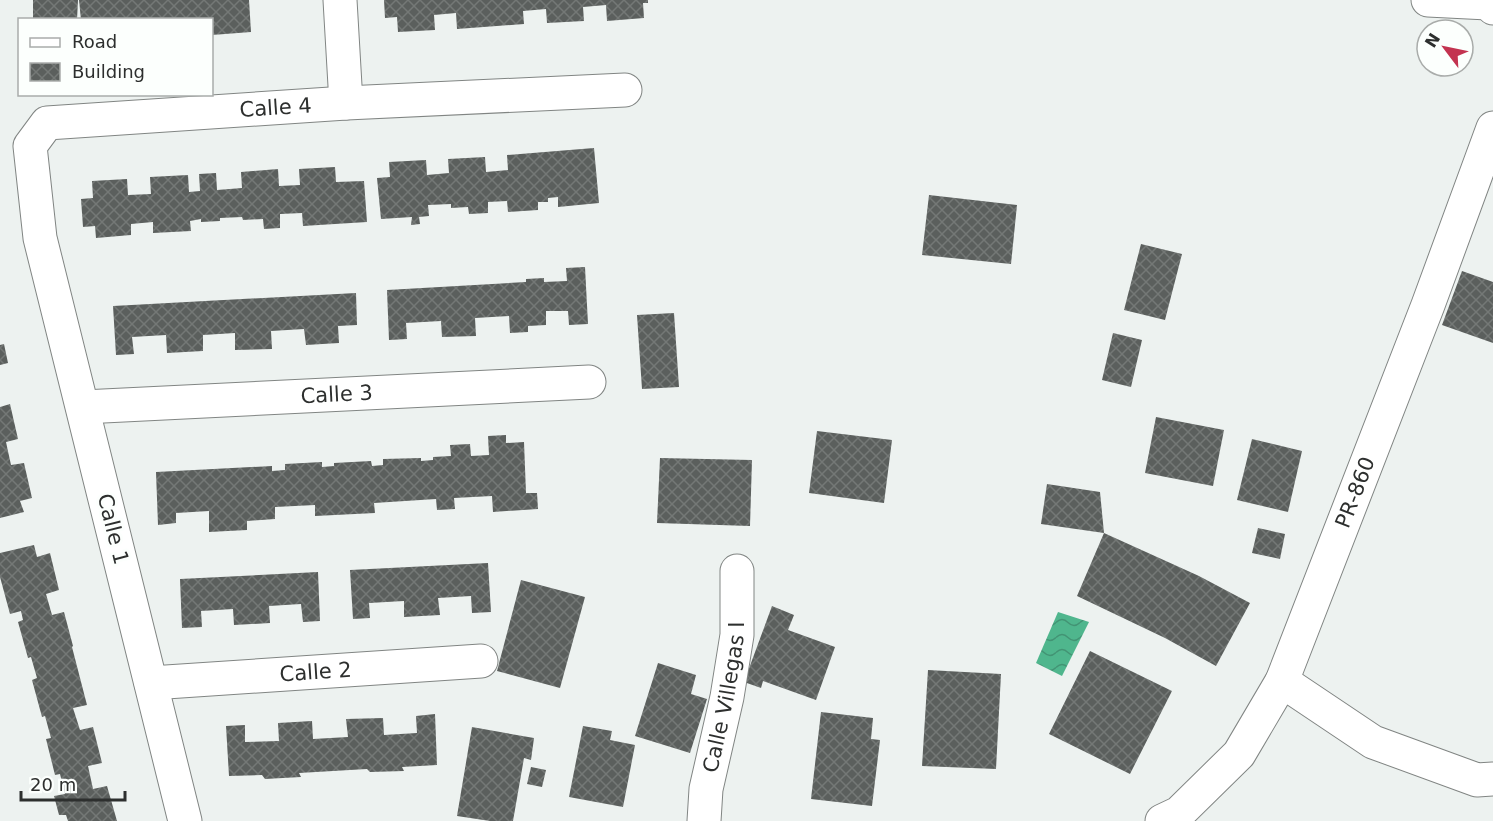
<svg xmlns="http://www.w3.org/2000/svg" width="1493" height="821" font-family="'DejaVu Sans',sans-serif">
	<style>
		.water { fill: url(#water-waves) }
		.building { fill: url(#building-cross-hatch) }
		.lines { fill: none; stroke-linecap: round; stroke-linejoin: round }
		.minor-casing { stroke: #818583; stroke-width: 35 }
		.minor { stroke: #fff; stroke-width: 33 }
		.labels { text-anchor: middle; stroke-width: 6; stroke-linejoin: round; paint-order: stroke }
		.street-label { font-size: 21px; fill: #2d2f2e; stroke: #fcfffd }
	</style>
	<defs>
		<pattern id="water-waves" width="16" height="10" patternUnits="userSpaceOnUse" patternTransform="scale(1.5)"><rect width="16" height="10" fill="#4fb68d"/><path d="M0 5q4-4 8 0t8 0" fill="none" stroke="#429474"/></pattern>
		<pattern id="building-cross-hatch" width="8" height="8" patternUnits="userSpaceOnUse" patternTransform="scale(1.5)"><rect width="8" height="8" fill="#5b5f5d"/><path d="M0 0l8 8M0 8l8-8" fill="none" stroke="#747876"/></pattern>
	</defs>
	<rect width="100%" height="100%" fill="#edf2f0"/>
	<!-- water -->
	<path class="water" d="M1058 612 1089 622 1062 676 1036 663Z"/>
	<!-- building -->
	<path class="building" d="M33 0H78L77 20H33Z
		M79 0H249L251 32 212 35V20H81Z
		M384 0H648V3H643L644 18 607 21 606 5 583 7 584 21 547 23 546 9 523 11 524 24 457 29 456 13 434 15 435 30 398 32 397 17 385 18Z
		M594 148 599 203 558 207V197L548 198V202H538V210L508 212 507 201 488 202V213L469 214 468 207 451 208V204L428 205 429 216 419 217 420 224 411 225 412 217 381 219 377 178 390 177 389 162 426 160 427 175 449 173 448 159 485 157 486 172 508 170 507 155Z
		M335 167 336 182 364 181 367 222 303 226 302 213 280 214V228L264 229 263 219 243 220 242 217 220 218V221L201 222V219L190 221 191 231 153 233V222L131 224V235L96 238 95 226 83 227 81 199 93 198 92 181 127 179 128 195 151 194 150 177 188 175 189 192 200 191 199 174 216 173 217 190 242 188 241 172 278 169 279 186 300 185 299 169Z
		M929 195 1017 205 1011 264 922 255Z
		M1141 244 1182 254 1165 320 1124 310Z
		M585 267 588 324 569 325 568 311H546V325L528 326V332L510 333 509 316 475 318 476 336 442 337 441 321 406 323 407 339 389 340 387 290 526 282V279L544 278V282L567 281 566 268Z
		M1462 271 1493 282V343L1442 325Z
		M356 293 357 325 338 326 339 343 306 345 304 329 271 331 272 349 235 350V333L203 335V351L167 353 166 335 132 337 134 354 116 355 113 306Z
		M674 313 679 387 642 389 637 315Z
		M1113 333 1142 340 1131 387 1102 380Z
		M4 344 8 363 0 365V345Z
		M10 404 18 439 6 442 11 465 24 463 32 498 20 501 24 512 0 518V407Z
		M1156 417 1224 430 1213 486 1145 473Z
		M817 431 892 440 884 503 809 493Z
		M506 435V443L524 442 526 493H537L538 509 493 512 492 496 454 498 455 509 437 510 436 499 374 503 375 513 315 516V505L275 507V519L247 521V530L209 532V511L176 513V523L158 525 156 472 272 466V471L285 470V464L322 462V467L334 466V463L371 461 372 466 383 465V459L421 458V461L433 460V457L451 456 450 445 470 444 471 456 489 455 488 436Z
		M1252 439 1302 451 1288 512 1237 500Z
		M660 458 752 460 750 526 657 523Z
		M1047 484 1100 492 1104 533 1041 524Z
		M1258 528 1285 534 1280 559 1252 553Z
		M1104 533 1199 576 1250 603 1216 666 1165 638 1077 596Z
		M34 545 37 557 50 553 59 590 46 594 52 615 64 612 73 646 72 647 87 705 73 708 80 730 93 727 102 763 88 766 93 789 107 786 117 821H68L66 815H59L54 796 65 794 60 774 55 775 46 739 51 738 45 716 42 717 32 680 37 678 31 657 28 658 18 622 23 620 21 611 10 614 0 577V553Z
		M488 563 491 612 472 613 471 596 438 598 440 615 404 617V601L369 603 370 618 353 619 350 570Z
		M318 572 320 621 303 622 301 604 269 606 270 623 234 625 233 609 201 611 202 627 182 628 180 579Z
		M521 580 585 597 560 688 497 671Z
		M772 606 794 615 788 630 835 647 816 700 763 681 761 688 744 682Z
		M1090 651 1172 691 1130 774 1049 734Z
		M658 663 696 675 691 694 707 699 690 753 635 736Z
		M928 670 1001 674 996 769 922 766Z
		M821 712 873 718 871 739 880 740 872 806 811 799Z
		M435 714 437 765 402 767 404 771 370 772 367 769 299 773 301 777 265 779 262 775 229 776 226 726 245 725V742L279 741 278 723 312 721 313 739 348 737 346 719 383 718 384 735 417 733 416 716Z
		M583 726 612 731 610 740 635 745 623 807 569 797Z
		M472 727 534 738 531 760 524 758 513 821H490L457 816Z
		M531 767 546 770 542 787 527 784Z"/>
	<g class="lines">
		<!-- minor casing -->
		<g class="minor-casing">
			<g id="minor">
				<path d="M340 0 346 103"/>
				<path d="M1428 0 1488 3 1493 8"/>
				<path id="s1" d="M83 407 589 382"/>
				<path d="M1282 681 1373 742 1477 780 1493 779"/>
				<path id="s2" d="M151 683 481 661"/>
				<path id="s3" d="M185 821 40 238 30 146 47 123 346 103 625 90"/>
				<path id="s4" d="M704 821 706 789 727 697 737 635V571"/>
				<path id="s5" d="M1162 821 1179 813 1239 754 1282 681 1428 305 1493 128"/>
			</g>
		</g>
		<!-- minor -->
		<use href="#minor" class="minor"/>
	</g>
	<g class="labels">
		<!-- street labels -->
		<g class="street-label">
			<text dy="7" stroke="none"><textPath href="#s3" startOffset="951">Calle 4</textPath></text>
			<text dy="7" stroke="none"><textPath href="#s1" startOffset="254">Calle 3</textPath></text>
			<text dy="7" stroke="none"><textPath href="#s5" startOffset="390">PR-860</textPath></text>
			<text transform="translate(113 529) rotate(76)" y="7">Calle 1</text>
			<text dy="7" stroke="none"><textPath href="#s2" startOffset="165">Calle 2</textPath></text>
			<text dy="7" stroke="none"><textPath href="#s4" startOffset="126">Calle Villegas I</textPath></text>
		</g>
	</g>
	<!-- legend -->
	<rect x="18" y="18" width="195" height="78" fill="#fcfffd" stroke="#a9acaa" stroke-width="1.5"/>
	<rect x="30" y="38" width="30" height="9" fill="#ffffff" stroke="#a9acaa" stroke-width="1.5"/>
	<text x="72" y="48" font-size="18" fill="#2d2f2e">Road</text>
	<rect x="30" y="63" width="30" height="18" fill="url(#building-cross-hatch)" stroke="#a9acaa" stroke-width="1.5"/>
	<text x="72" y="78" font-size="18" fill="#2d2f2e">Building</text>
	<!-- north arrow -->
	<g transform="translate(1445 48) rotate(302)"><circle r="28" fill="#fcfffd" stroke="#a9acaa" stroke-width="1.5"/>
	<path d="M0-4.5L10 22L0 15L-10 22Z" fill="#c33350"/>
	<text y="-9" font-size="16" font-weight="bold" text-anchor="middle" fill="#2d2f2e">N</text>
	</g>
	<!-- scale -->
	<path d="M21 791v9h104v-9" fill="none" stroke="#2d2f2e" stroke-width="3"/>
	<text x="30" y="791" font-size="18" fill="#2d2f2e" stroke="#fcfffd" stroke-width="4.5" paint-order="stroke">20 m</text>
</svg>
